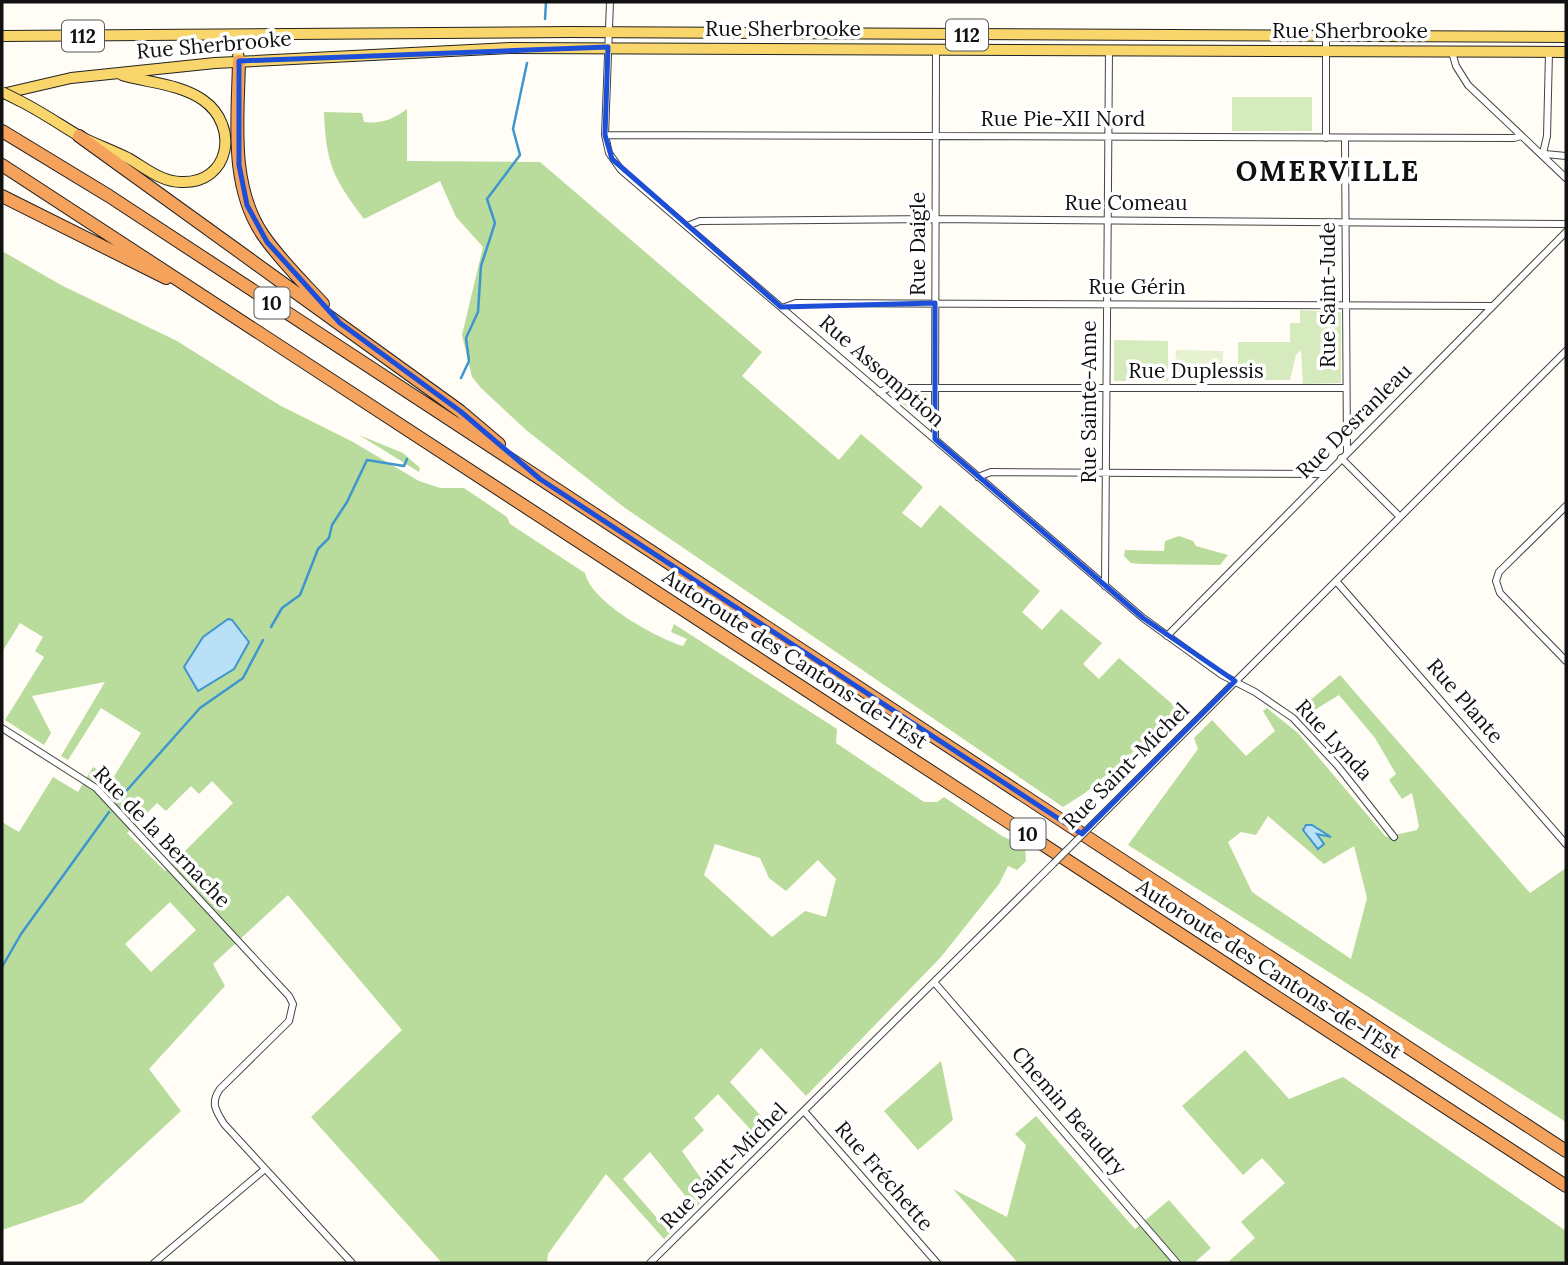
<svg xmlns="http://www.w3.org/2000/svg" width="1568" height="1265" font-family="Lora,serif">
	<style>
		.green { fill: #d5ebbd }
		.forest { fill: #b9dc9c; fill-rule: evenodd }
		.pitch { fill: #e6f2cf }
		.water { fill: #b9e0f7; stroke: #3f96cf; stroke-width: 2 }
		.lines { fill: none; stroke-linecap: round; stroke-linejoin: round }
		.stream { stroke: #3f96cf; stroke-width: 2.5 }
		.street-casing { stroke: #444; stroke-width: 8 }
		.primary-casing { stroke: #222; stroke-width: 12 }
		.highway-casing { stroke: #222; stroke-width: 14 }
		.street { stroke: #fff; stroke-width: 6 }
		.primary { stroke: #f9d66b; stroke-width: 10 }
		.highway { stroke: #f5a25d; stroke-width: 12 }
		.street-bridge-casing { stroke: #444; stroke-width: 8; stroke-linecap: butt }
		.primary-bridge-casing { stroke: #222; stroke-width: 12; stroke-linecap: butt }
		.street-bridge { stroke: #fff; stroke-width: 6 }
		.primary-bridge { stroke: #f9d66b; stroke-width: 10 }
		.marked { fill: none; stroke: #1d4ed8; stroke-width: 5; stroke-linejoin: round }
		.labels { text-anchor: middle; stroke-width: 7; stroke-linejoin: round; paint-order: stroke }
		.shield { fill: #fff; stroke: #585858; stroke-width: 2 }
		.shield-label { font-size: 19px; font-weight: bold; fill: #111 }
		.street-label { font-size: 21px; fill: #111; stroke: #fff }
		.district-label { font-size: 28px; font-weight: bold; letter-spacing: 2px; fill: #111; stroke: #fff }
	</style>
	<rect width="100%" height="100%" fill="#fffdf5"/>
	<!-- green -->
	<path class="green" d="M1232 97H1312V131H1232Z
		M1300 310 1341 312V383L1303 384 1301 350 1296 355 1290 380H1238V342H1290V323H1300Z
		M1114 340 1168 341V381H1114Z
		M897 393 928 394 929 424 895 398Z"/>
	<!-- forest -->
	<path class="forest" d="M407 109V161L540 162 762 352 742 376 839 460 861 434 923 487 902 513 921 528 940 505 1040 591 1022 612 1042 630 1061 609 1102 643 1083 664 1099 679 1119 658 1186 716 1176 724 1167 723 1085 793 1063 807 625 508 526 430 481 388 472 377 462 335 483 247 456 217 440 181 364 219C333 178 326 164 324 112L362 113 364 122C381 124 394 119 407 109Z
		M2 251 61 285 177 341 281 406 353 442 419 481 440 488H464L507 517 510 524 585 573C591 602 656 638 683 646L687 639 671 632 674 624 837 729 836 743 924 802H937L944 797 1002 836 1025 847 1026 861 1017 870 1008 866 999 884 941 957 806 1096 761 1048 730 1082 773 1129 761 1141 718 1094 694 1118 704 1130 682 1151 711 1193 695 1208 650 1152 623 1179 670 1233 664 1239 606 1174 548 1254 547 1263H442L311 1117 402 1030 288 895 213 964 225 986 149 1069 181 1111 82 1203 2 1230V822L19 832 53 777 78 792 93 767 113 778 141 733 101 708 68 760 61 756 105 682 32 696 51 733 44 745 5 720 44 657 35 651 43 637 20 623 2 652ZM228 619 245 634 225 675 199 691ZM212 781 233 803 165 871 127 833 157 803 166 811 191 786 199 794ZM715 844 760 858 769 878 786 891 818 860 836 879 826 917 805 911 772 937 704 875ZM170 902 196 930 151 972 125 944Z
		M359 435 403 453 420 468 419 472Z
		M1179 536 1193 541 1196 546 1228 555 1220 565 1141 564 1131 563 1124 556 1125 550 1164 551 1165 541Z
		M1340 675 1530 893 1566 868V1122L1128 845 1198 749 1194 738 1212 720 1246 756 1275 731 1263 711 1267 708 1298 733 1386 837 1417 830 1419 826 1412 793 1402 799 1389 780 1396 774 1375 738 1339 695 1300 719 1295 713ZM1268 816 1324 864 1354 846 1367 898 1351 959 1252 892 1228 842 1241 832 1256 835Z
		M1245 1050 1289 1099 1343 1077 1566 1231V1263H1227L1255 1238 1241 1222 1285 1183 1262 1158 1243 1175 1182 1106Z
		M941 1061 953 1120 918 1150 884 1111Z
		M1036 1116 1135 1229 1169 1200 1211 1248 1194 1263H1018L953 1189 1007 1217 1026 1145 1015 1134Z"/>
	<!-- pitch -->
	<path class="pitch" d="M1176 350 1223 351V376L1175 375Z"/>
	<!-- water -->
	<path class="water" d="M228 619 232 620 249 642 234 669 198 691 184 667 203 637Z
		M1306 825H1312L1331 837 1317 834 1324 844 1318 849 1303 830Z"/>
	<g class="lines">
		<!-- stream -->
		<path class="stream" d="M545 19 546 2
			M461 378 469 361 466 338 478 312 481 266 495 223 487 199 520 155 513 129 527 63
			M271 627 282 608 300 595 318 549 329 538 332 525 347 502 367 460 404 466 407 459
			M120 798 200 708 243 678 263 640
			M2 967 21 934 109 812"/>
		<!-- street casing -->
		<g class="street-casing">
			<path id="street" d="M610 2 605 135 609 153 621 170 1143 618 1222 675 1255 692 1293 718 1337 765 1394 837
				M1452 52 1456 66 1468 85 1566 178
				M605 135 1514 138 1521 136
				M1326 138V36
				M1345 138 1347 453
				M1543 153 1547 136 1549 52
				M1545 154 1566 156
				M687 226 700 221 936 219 1566 224
				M782 308 796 303 1492 306
				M879 392 889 388H1346
				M935 439 936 49
				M1341 458 1400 517
				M978 477 991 472 1326 474
				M1566 506 1499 572 1496 581 1500 593 1566 661
				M1336 581 1566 844
				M1105 586 1109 50
				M1167 636 1566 232
				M2 728 96 788 289 996 293 1004 289 1021 220 1089C210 1103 216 1111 224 1124L352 1263
				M1093 824 1566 351
				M934 982 1177 1263
				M804 1111 937 1263
				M154 1263 265 1169
				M650 1263 1053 864"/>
		</g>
		<!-- primary casing -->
		<g class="primary-casing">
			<path id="primary" d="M236 35 239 61
				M2 36 570 32 1566 37
				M2 94 71 78 215 63 510 48 1566 52
				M20 101C40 111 59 124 79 136 95 144 112 150 128 158 144 167 161 182 181 182 230 184 240 126 203 100 180 84 149 83 122 75"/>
		</g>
		<!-- highway casing -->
		<g class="highway-casing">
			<path id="highway" d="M239 61C238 119 229 185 263 235 280 260 303 282 323 304
				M2 131 109 196 1566 1151
				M79 136 460 411 499 444
				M2 165 1566 1186
				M2 196 166 278"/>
		</g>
		<!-- street -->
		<use href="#street" class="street"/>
		<!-- primary -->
		<use href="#primary" class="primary"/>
		<!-- highway -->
		<use href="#highway" class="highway"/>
		<!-- street-bridge casing -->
		<g class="street-bridge-casing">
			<path id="street-bridge" d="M1053 864 1093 824"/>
		</g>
		<!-- primary-bridge casing -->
		<g class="primary-bridge-casing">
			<path id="primary-bridge" d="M2 92 20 101"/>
		</g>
		<!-- street-bridge -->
		<use href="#street-bridge" class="street-bridge"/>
		<!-- primary-bridge -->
		<use href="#primary-bridge" class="primary-bridge"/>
	</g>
	<!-- marked area -->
	<path class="marked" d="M608 47 605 135 612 159 781 307 935 303V439L1143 618 1235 681 1082 834 540 479 460 411 340 323 267 242 247 205 239 165V61Z"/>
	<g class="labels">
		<!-- shield labels -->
		<g class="shield">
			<rect x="946" y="19.5" width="42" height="31" rx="5"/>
			<rect x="62" y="20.5" width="42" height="31" rx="5"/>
			<rect x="254.5" y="287.5" width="35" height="31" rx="5"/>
			<rect x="1010.5" y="818.5" width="35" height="31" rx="5"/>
		</g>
		<g class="shield-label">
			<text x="967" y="42">112</text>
			<text x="83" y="43">112</text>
			<text x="272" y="310">10</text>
			<text x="1028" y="841">10</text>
		</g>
		<!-- street labels -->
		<g class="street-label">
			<text x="783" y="36">Rue Sherbrooke</text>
			<text x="1350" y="38">Rue Sherbrooke</text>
			<text transform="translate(214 45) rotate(-5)" y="7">Rue Sherbrooke</text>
			<text x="1063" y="126">Rue Pie-XII Nord</text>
			<text x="1126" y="210">Rue Comeau</text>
			<text transform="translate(918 244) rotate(-90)" y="7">Rue Daigle</text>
			<text x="1137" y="294">Rue Gérin</text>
			<text transform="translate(1328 295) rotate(-90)" y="7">Rue Saint-Jude</text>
			<text transform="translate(882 371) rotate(41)" y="7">Rue Assomption</text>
			<text x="1196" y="378">Rue Duplessis</text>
			<text transform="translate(1089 402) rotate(-90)" y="7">Rue Sainte-Anne</text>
			<text transform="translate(1354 421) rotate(-45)" y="7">Rue Desranleau</text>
			<text transform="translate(795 659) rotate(33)" y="7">Autoroute des Cantons-de-l'Est</text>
			<text transform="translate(1465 701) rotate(49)" y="7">Rue Plante</text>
			<text transform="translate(1334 740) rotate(47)" y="7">Rue Lynda</text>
			<text transform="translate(1126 766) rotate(-45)" y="7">Rue Saint-Michel</text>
			<text transform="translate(162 837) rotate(46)" y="7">Rue de la Bernache</text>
			<text transform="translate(1269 969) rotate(33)" y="7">Autoroute des Cantons-de-l'Est</text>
			<text transform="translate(1069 1111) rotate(49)" y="7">Chemin Beaudry</text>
			<text transform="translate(724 1166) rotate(-45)" y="7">Rue Saint-Michel</text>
			<text transform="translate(884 1176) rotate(49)" y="7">Rue Fréchette</text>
		</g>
		<!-- district labels -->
		<g class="district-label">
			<text x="1328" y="181">OMERVILLE</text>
		</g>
	</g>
	<!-- border -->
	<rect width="1568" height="1265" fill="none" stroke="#111111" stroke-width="7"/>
</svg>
